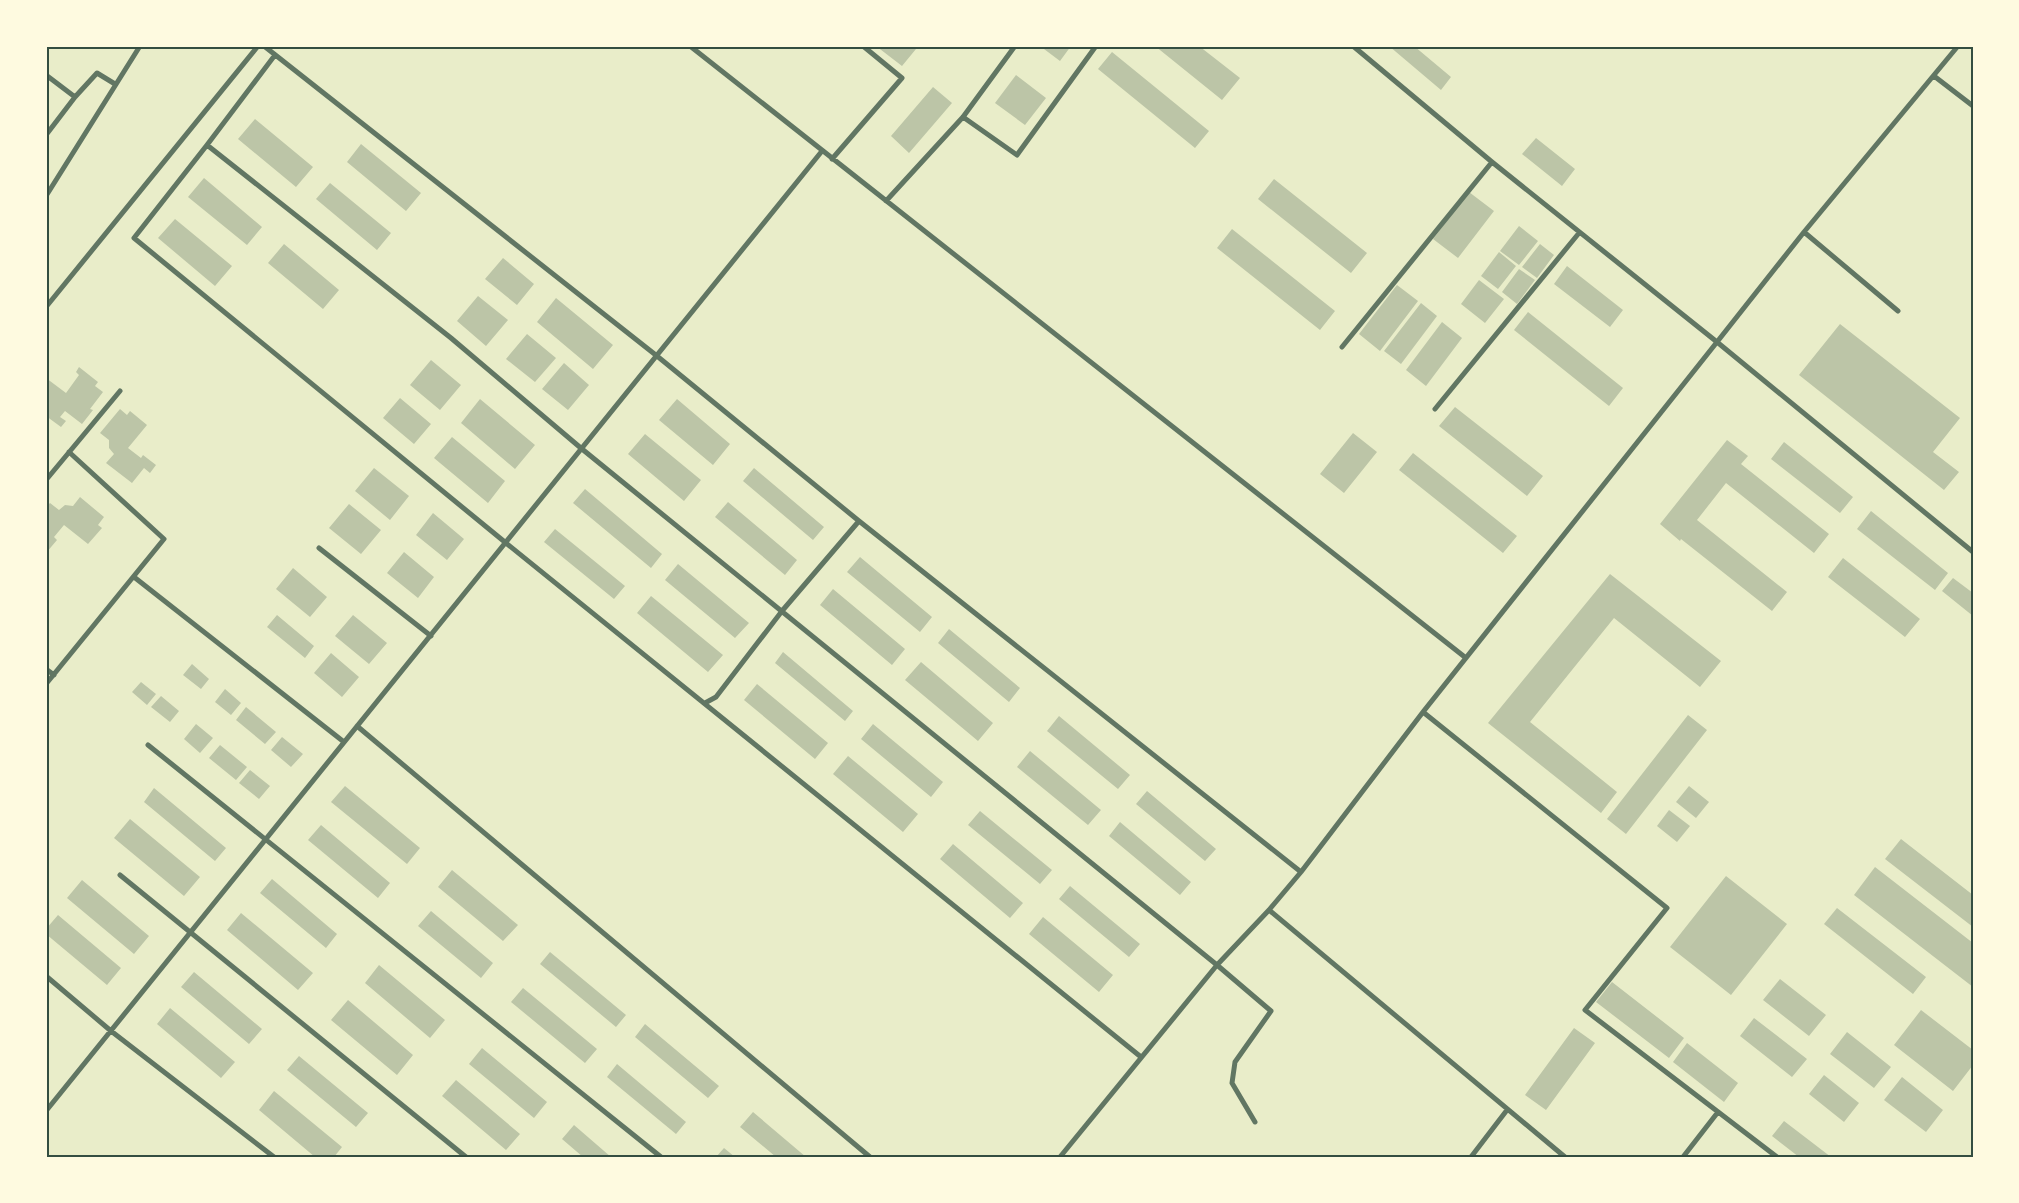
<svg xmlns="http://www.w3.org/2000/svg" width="2019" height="1203" font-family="'Nunito Sans',sans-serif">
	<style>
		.building { fill: #bcc5a7 }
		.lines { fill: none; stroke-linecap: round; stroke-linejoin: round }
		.minor { stroke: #617663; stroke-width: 5 }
		.neatline { fill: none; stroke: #344e41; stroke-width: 2 }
	</style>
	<rect width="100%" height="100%" fill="#e9edc9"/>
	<!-- building -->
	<path class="building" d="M876 46H913L916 49 902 66Z
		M1040 46H1071L1060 61Z
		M1155 46H1199L1240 78 1222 100Z
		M1389 46H1414L1451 77 1441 90Z
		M1112 52 1209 131 1195 148 1098 69Z
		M1016 75 1046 98 1025 125 995 103Z
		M933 87 952 103 909 153 891 136Z
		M255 119 313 167 296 187 238 139Z
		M1536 138 1575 169 1562 186 1522 154Z
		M361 144 421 193 406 211 347 162Z
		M204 178 262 227 247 245 188 197Z
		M1274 179 1367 253 1351 273 1258 199Z
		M330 183 391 233 377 250 316 199Z
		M1469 192 1494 211 1458 258 1433 239Z
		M175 219 232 266 215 286 158 238Z
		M1519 226 1538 241 1519 265 1500 251Z
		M1232 229 1335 311 1320 330 1217 248Z
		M284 244 339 290 323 309 268 263Z
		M1540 244 1554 255 1537 278 1522 267Z
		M1499 252 1516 266 1498 289 1481 276Z
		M503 258 534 284 517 305 485 279Z
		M1567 266 1623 310 1610 327 1554 284Z
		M1519 269 1535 280 1517 304 1502 292Z
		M1479 280 1504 299 1485 323 1461 304Z
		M1397 285 1418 301 1380 351 1359 334Z
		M478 296 508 320 486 346 457 321Z
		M556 298 613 345 593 369 537 322Z
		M1421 303 1437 316 1401 364 1384 351Z
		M1528 312 1623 388 1609 406 1514 330Z
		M1442 322 1462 338 1426 386 1406 370Z
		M1840 324 1960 418 1933 452 1959 472 1944 490 1799 375Z
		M527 334 556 358 535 382 506 359Z
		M431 360 461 385 440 410 410 385Z
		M564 363 589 385 568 410 542 389Z
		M79 367 98 382 95 386 103 392 90 409 93 410 82 424 65 411 60 417 66 421 61 427 46 416V378L66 393 79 375 76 372Z
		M400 398 431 424 414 444 383 418Z
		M480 399 535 445 515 469 461 423Z
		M677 399 730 444 713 465 659 420Z
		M1455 407 1543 476 1527 496 1439 426Z
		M120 409 127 415 130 411 147 425 128 448 141 458 143 455 156 465 150 473 144 468 132 483 106 463 114 454 109 448V440L100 433Z
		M1353 433 1377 452 1344 493 1320 474Z
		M645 434 701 480 684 501 628 454Z
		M452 437 505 481 488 503 434 458Z
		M1727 440 1748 456 1741 464 1829 534 1814 553 1726 483 1697 520 1787 592 1772 611 1681 539 1680 541 1660 524Z
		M1784 442 1853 497 1840 513 1771 459Z
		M1413 453 1517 536 1503 553 1399 470Z
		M374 468 409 496 390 520 355 491Z
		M754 468 824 527 813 540 743 481Z
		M585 489 662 554 651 568 573 503Z
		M80 497 104 517 98 525 102 528 88 544 64 525 54 537 57 540 46 553V507L50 503 59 510 65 505 73 506Z
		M728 502 797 560 785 575 715 517Z
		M349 504 381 530 361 554 329 528Z
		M1871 511 1948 573 1935 590 1857 529Z
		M433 513 464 539 447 560 416 535Z
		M555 529 625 586 614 599 544 542Z
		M404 552 434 577 418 598 387 573Z
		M860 557 932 617 920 632 847 572Z
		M1843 558 1920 619 1905 637 1828 577Z
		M678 564 749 623 735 638 665 580Z
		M293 568 327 597 310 617 276 589Z
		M1610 574 1721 661 1700 687 1614 618 1530 722 1617 792 1601 813 1488 723Z
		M1953 578 1973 593V616L1942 591Z
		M833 589 905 649 892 665 820 605Z
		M651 596 723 655 708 672 637 613Z
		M277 615 314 646 305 658 267 627Z
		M353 615 387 643 369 664 335 636Z
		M949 629 1020 688 1009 702 938 643Z
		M783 652 853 711 845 721 775 663Z
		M331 653 359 677 342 697 314 673Z
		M921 662 993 723 978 741 905 680Z
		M192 664 209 679 201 689 183 675Z
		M141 682 156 694 147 705 132 692Z
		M757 684 828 743 815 759 744 700Z
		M225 689 241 703 231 715 215 702Z
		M161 696 179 711 170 722 151 707Z
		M246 707 276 732 265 744 236 720Z
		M1688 715 1707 730 1626 834 1607 819Z
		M1059 716 1130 775 1118 789 1047 731Z
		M196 724 213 738 200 753 184 739Z
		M873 724 943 782 931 797 861 739Z
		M282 737 303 754 291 767 271 750Z
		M220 745 247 767 236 780 209 758Z
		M1030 751 1101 810 1088 825 1017 767Z
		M848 756 918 814 903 832 833 774Z
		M250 770 270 786 259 799 239 783Z
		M345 786 420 848 407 864 331 802Z
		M1689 786 1709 802 1696 818 1676 802Z
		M154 788 226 848 215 861 144 802Z
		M1147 791 1216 849 1205 861 1136 804Z
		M1669 810 1690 826 1677 842 1657 826Z
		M980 811 1052 870 1040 884 968 825Z
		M130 819 200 877 184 896 114 838Z
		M1120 822 1191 882 1180 895 1109 836Z
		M321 825 390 883 378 898 308 840Z
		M1901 839 1973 895V927L1885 859Z
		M953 844 1023 903 1010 918 940 859Z
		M1875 867 1973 943V987L1854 895Z
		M452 870 518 925 503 941 438 887Z
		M1726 876 1787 924 1731 995 1670 947Z
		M272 879 337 934 326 948 260 893Z
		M82 880 149 936 134 954 67 898Z
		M1070 886 1140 944 1129 957 1059 899Z
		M1837 908 1926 977 1913 994 1824 924Z
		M431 911 493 963 481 978 418 926Z
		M241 913 313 973 298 990 227 930Z
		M58 915 121 968 107 985 46 934V929Z
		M1043 917 1113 975 1099 992 1029 934Z
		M550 952 626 1015 616 1027 540 964Z
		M379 965 445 1020 430 1038 365 983Z
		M194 972 262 1029 249 1044 181 987Z
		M1780 979 1826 1015 1809 1036 1763 1000Z
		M1612 982 1684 1038 1669 1058 1596 1002Z
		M523 988 597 1049 585 1063 511 1002Z
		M348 1000 413 1055 397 1075 331 1020Z
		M170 1008 235 1062 221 1078 157 1024Z
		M1921 1010 1973 1050V1065L1953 1091 1894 1045Z
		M1754 1018 1807 1059 1792 1077 1740 1036Z
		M645 1024 719 1086 708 1098 635 1037Z
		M1574 1028 1595 1043 1546 1110 1525 1095Z
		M1847 1032 1891 1067 1874 1088 1830 1054Z
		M1687 1043 1738 1083 1724 1102 1673 1062Z
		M482 1048 547 1102 534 1118 469 1064Z
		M299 1056 368 1113 356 1127 287 1070Z
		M617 1064 686 1122 676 1134 607 1077Z
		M1824 1075 1859 1103 1844 1122 1809 1094Z
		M1902 1077 1943 1110 1926 1132 1884 1100Z
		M456 1080 520 1134 506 1150 442 1096Z
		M274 1091 342 1147 334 1157H315L259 1110Z
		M753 1112 806 1157H776L740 1127Z
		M1784 1121 1831 1157H1799L1772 1136Z
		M574 1125 611 1157H583L562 1139Z
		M724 1148 735 1157H716Z"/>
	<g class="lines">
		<!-- minor -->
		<path class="minor" d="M264 46 657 356 859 521 1301 872
			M690 46 1466 658
			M1353 46 1492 162 1717 342 1973 552
			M275 55 207 145 134 238 506 543 1141 1057
			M46 75 75 97
			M1934 76 1973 106
			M963 117 1017 155 1096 46
			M46 135 75 97 97 73 115 84
			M207 145 451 338 582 449 1217 965 1271 1011 1235 1062 1232 1083 1255 1122
			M832 159 902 78 863 46
			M46 196 140 46
			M886 201 963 117 1015 46
			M1804 232 1898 311
			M46 307 258 46
			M1342 347 1492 162
			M1435 409 1579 233
			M46 480 120 391
			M319 548 431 636
			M134 577 344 742
			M46 669 54 675
			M46 684 164 539 69 452
			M705 703 716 697 782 611 859 521
			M1423 712 1667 908 1585 1010 1777 1157
			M357 726 870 1157
			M148 745 661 1157
			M120 875 466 1157
			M1269 910 1565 1157
			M46 976 111 1031 274 1157
			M46 1111 822 151
			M1060 1157 1217 965 1269 910 1301 872 1423 712 1717 342 1804 232 1958 46
			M1471 1157 1507 1110
			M1683 1157 1718 1112"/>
	</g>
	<!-- border -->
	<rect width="2019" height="1203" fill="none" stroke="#fefae0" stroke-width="95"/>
	<rect x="48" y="48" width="1924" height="1108" class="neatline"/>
</svg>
